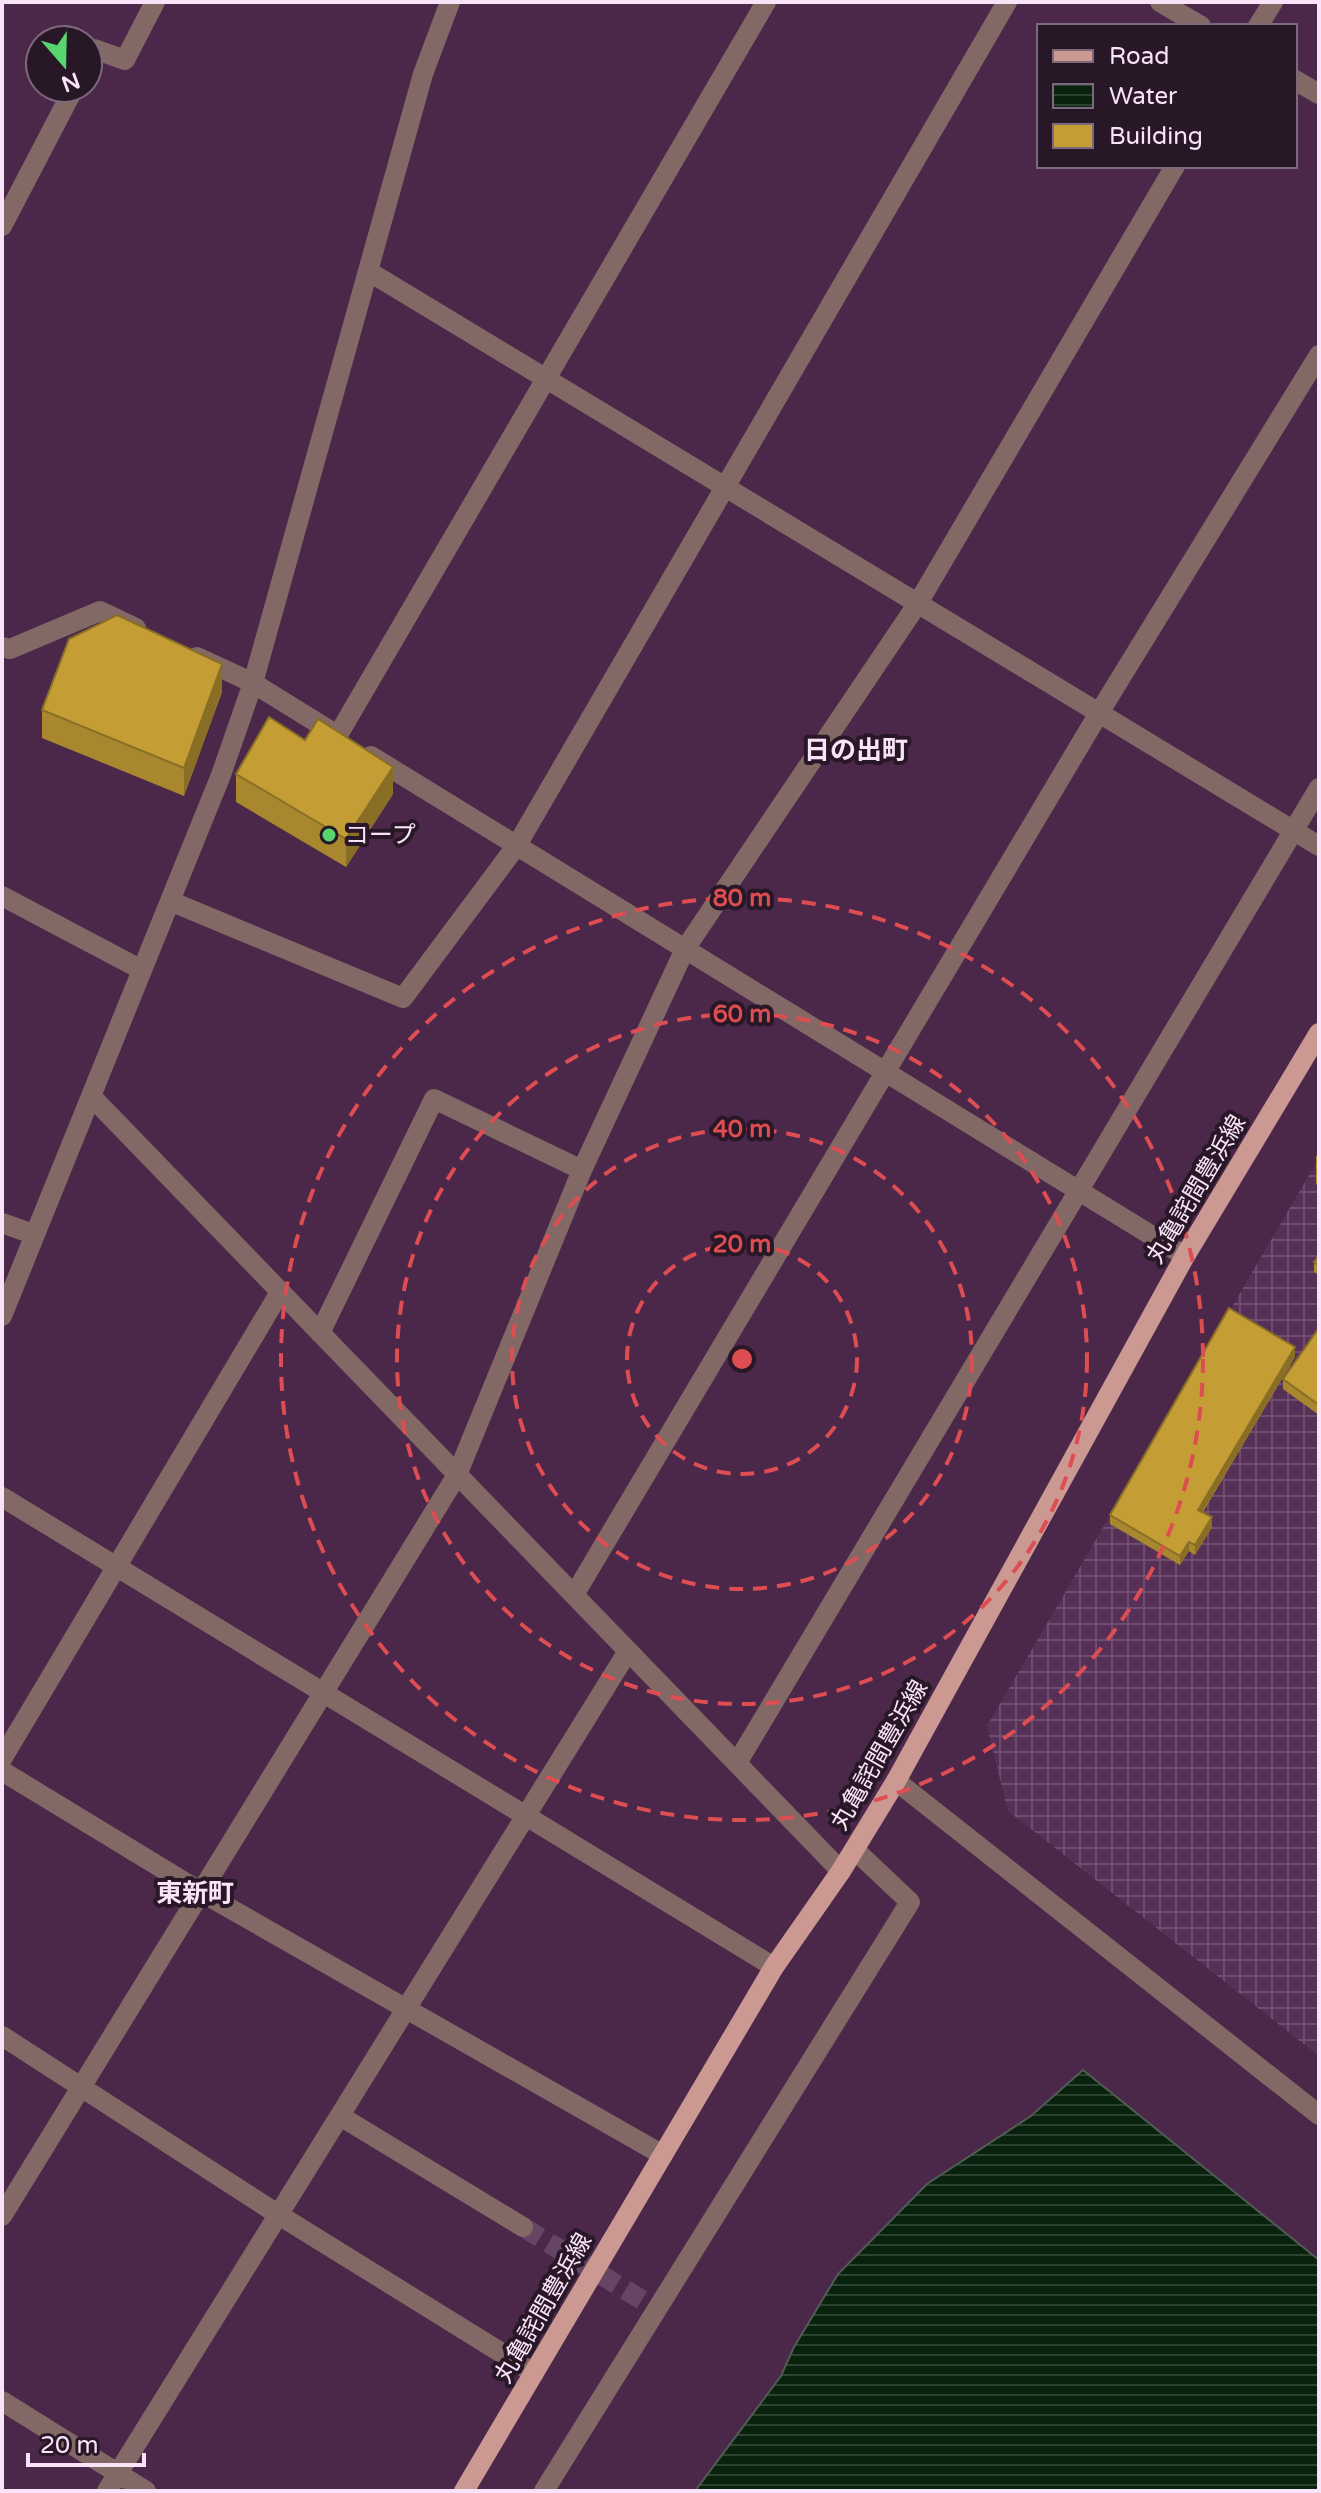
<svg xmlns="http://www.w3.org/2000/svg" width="1321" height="2493" font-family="'Varela Round','Noto Sans JP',sans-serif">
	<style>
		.industrial { fill: url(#industrial-grid) }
		.water { fill: url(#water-rules); stroke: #505c54; stroke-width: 2 }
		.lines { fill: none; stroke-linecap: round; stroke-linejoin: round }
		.minor-tunnel { stroke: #654464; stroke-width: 20; stroke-dasharray: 20 10; stroke-linecap: butt }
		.minor { stroke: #826965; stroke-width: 20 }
		.major { stroke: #cc9992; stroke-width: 20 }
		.wall { fill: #a9872e }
		.shaded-wall { fill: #896e25 }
		.building { fill: #c49d35; stroke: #896e25; stroke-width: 2 }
		.ring { fill: none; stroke: #dd4d52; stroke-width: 4; stroke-dasharray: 14 10 }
		.poi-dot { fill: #57d570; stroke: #281827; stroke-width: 3 }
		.labels { text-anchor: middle; stroke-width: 8; stroke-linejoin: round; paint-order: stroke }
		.poi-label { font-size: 24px; fill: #f9e3f8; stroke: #281827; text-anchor: start }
		.street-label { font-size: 24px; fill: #f9e3f8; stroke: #281827 }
		.neighbourhood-label { font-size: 26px; font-weight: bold; fill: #f9e3f8; stroke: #281827 }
		.centre { fill: #dd4d52; stroke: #281827; stroke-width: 4 }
		.ring-label { font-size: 24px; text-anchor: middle; font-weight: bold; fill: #dd4d52; stroke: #281827; stroke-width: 8; stroke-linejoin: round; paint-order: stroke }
	</style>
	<defs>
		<pattern id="industrial-grid" width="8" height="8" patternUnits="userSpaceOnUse" patternTransform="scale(2)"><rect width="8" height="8" fill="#573057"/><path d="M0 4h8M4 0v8" fill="none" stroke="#704e70"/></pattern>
		<pattern id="water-rules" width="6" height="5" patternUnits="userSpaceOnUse" patternTransform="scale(2)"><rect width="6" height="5" fill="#08220d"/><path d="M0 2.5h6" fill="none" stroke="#2d4231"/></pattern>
	</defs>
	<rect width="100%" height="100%" fill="#4b284a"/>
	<!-- industrial -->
	<path class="industrial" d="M1319 1158V2056L1008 1811 987 1726Z"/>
	<!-- water -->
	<path class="water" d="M1083 2070 1319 2260V2491H695L781 2376 794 2347 838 2274 927 2184 1031 2116Z"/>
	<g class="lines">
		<!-- minor-tunnel -->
		<path class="minor-tunnel" d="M523 2227 642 2300"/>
		<!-- minor -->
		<path class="minor" d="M1160 2 1201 26
			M1258 26 1273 2
			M88 60 94 49 125 60 155 2
			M1295 80 1319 94
			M2 226 74 88
			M368 271 1319 846
			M2 647 10 649 100 611 136 628
			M197 657 253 683 337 735
			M338 735 766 2
			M371 756 1185 1256
			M2 896 142 970
			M170 901 403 998 517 845 1007 2
			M91 1096 841 1871
			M2 1223 33 1234
			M2 1316 221 775 253 683 423 74 450 2
			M320 1333 434 1099 582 1170 685 949 918 603 1175 166
			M2 1497 774 1967
			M574 1595 1099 713 1319 355
			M2 1759 280 1292
			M737 1763 1319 788
			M2 1771 201 1892 663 2155
			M896 1781 1319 2115
			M2 2036 279 2215 534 2373
			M340 2116 523 2227
			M2 2216 457 1475 582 1170
			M2 2401 146 2491
			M107 2491 628 1651
			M544 2491 910 1902 855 1850"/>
		<!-- major -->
		<path class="major" d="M464 2491 774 1967 841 1871 896 1781 1185 1256 1319 1033"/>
	</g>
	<!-- wall -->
	<path class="wall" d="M222 692 184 796 42 738V710Z
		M305 740 393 794 346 867 236 802V774Z
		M1319 1153V1186L1316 1184V1156Z
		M1319 1256V1275L1314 1272V1262Z
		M1319 1328V1415L1283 1389V1379Z
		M1295 1357 1203 1512 1212 1527 1195 1555 1189 1551 1180 1565 1110 1524V1515Z"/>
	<!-- shaded-wall -->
	<path class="shaded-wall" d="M222 664V692L184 796V768Z
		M393 767V794L346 867V839Z
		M1295 1347V1357L1198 1519V1510Z
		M1212 1517V1527L1195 1555V1545Z
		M1189 1542V1551L1180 1565V1556Z"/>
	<!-- building -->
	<path class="building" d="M117 615 222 664 184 768 42 710 69 639Z
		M269 717 305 740 318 719 393 767 346 839 236 774Z
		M1319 1256V1265L1314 1262Z
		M1229 1308 1295 1347 1198 1510 1212 1517 1195 1545 1189 1542 1180 1556 1110 1515Z
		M1319 1328V1405L1283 1379Z"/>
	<!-- distance rings -->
	<g class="ring">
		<circle cx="742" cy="1359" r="115"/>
		<circle cx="742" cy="1359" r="230"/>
		<circle cx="742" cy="1359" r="345"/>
		<circle cx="742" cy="1359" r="461"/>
	</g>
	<!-- markers -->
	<circle class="poi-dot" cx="329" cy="835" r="8"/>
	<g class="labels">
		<!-- poi labels -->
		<g class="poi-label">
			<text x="345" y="843">コープ</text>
		</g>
		<!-- street labels -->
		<g class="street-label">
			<text transform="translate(1196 1189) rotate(-59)" y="8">丸亀詫間豊浜線</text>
			<text transform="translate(879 1755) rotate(-60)" y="8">丸亀詫間豊浜線</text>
			<text transform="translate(543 2308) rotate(-60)" y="8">丸亀詫間豊浜線</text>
		</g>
		<!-- neighbourhood labels -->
		<g class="neighbourhood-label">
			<text x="856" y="759">日の出町</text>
			<text x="195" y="1902">東新町</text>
		</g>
	</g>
	<circle cx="742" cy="1359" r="12" class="centre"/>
	<g class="ring-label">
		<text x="742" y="906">80 m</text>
		<text x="742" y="1022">60 m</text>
		<text x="742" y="1137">40 m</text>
		<text x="742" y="1252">20 m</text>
	</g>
	<!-- border -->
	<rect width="1321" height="2493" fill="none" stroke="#f9e3f8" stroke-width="8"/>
	<!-- legend -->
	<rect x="1037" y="24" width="260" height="144" fill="#281827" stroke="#7c697b" stroke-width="2"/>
	<rect x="1053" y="50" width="40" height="12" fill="#cc9992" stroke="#7c697b" stroke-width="2"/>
	<text x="1109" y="64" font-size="24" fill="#f9e3f8">Road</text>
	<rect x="1053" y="84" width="40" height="24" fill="url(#water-rules)" stroke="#7c697b" stroke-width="2"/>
	<text x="1109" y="104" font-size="24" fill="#f9e3f8">Water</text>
	<rect x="1053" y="124" width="40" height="24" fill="#c49d35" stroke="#7c697b" stroke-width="2"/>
	<text x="1109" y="144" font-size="24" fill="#f9e3f8">Building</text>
	<!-- north arrow -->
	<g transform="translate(64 64) rotate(160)"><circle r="38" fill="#281827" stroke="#7c697b" stroke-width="2"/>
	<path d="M0-6L14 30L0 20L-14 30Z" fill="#57d570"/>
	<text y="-12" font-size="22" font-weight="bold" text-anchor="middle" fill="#f9e3f8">N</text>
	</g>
	<!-- scale -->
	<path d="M28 2453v12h116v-12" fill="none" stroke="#f9e3f8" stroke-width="4"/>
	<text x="40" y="2453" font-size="24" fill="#f9e3f8" stroke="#281827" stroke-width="6" paint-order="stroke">20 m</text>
</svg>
